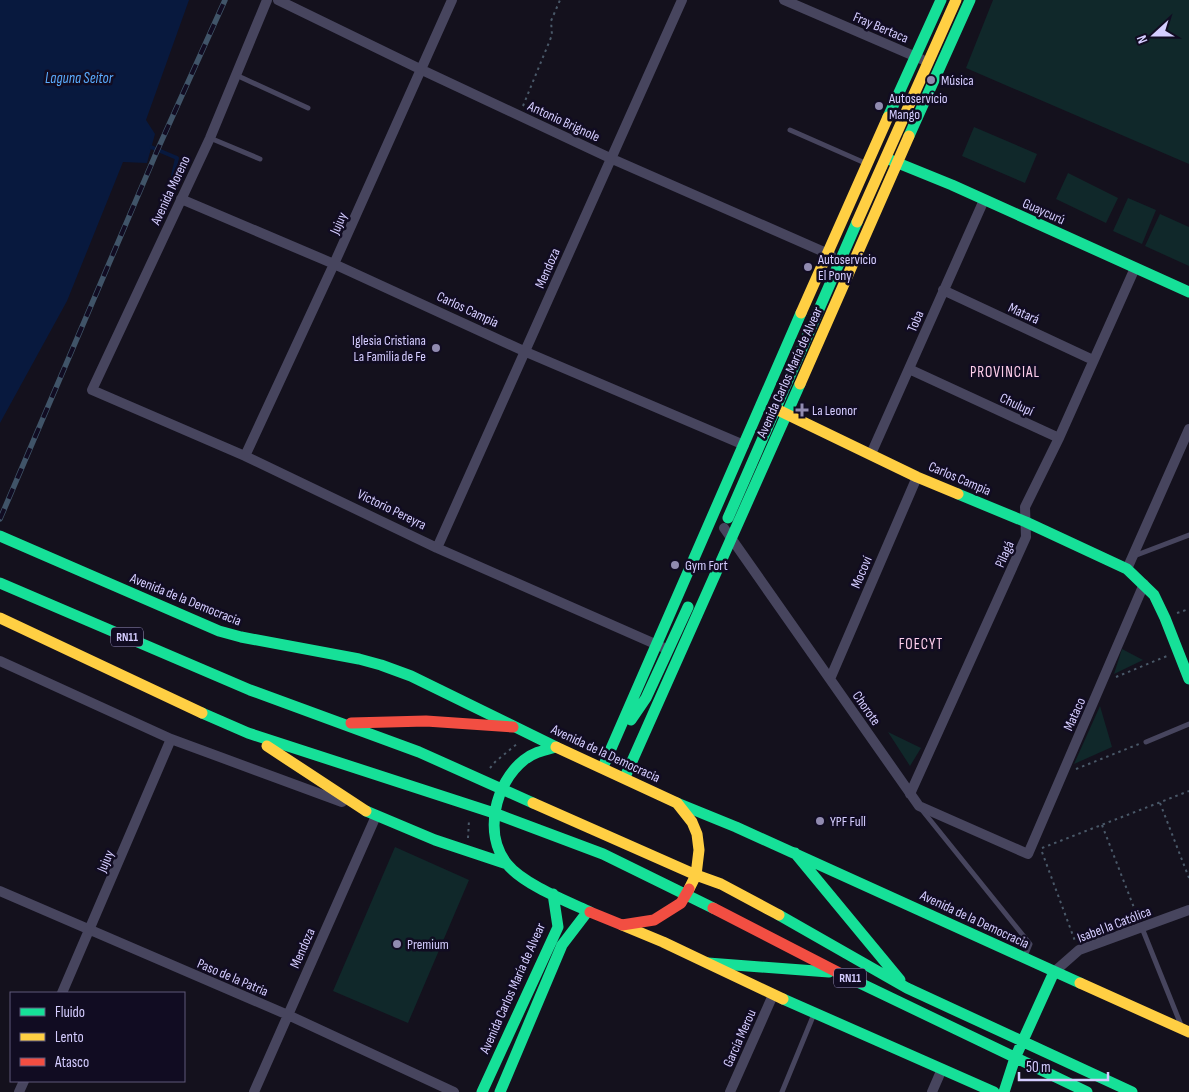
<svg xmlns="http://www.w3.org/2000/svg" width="1189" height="1092" font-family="'Sofia Sans Condensed',sans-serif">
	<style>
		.green { fill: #10282a }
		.water { fill: #08193e }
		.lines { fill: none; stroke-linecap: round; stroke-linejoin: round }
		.stream { stroke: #08193e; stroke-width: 4 }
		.path { stroke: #4a5969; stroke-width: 2; stroke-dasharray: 2.5 4; stroke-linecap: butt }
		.lane { stroke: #47455e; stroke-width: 5 }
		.street { stroke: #47455e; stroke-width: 10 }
		.fast { stroke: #16e098; stroke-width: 11 }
		.slow { stroke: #ffcf43; stroke-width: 11 }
		.jam { stroke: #f24e42; stroke-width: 11 }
		.rail-casing { stroke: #405468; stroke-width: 5.5 }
		.rail { stroke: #110c22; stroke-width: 4; stroke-dasharray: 11; stroke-linecap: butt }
		.poi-dot { fill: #918bb0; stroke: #110c22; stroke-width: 2 }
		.labels { text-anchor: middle; stroke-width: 5; stroke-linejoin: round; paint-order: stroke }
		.shield { fill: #110c22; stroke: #9a93bd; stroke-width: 1 }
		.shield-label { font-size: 12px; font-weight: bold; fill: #d5cdff }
		.street-label { font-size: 14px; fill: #d5cdff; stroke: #110c22 }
		.poi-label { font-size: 14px; fill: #d5cdff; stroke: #110c22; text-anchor: start }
		.water-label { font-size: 15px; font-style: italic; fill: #5badff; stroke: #110c22 }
		.neighbourhood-label { font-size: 15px; letter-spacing: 1px; fill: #ffcfec; stroke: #110c22 }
	</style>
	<rect width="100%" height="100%" fill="#14111d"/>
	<!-- green -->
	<path class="green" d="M993 0H1189V164L966 68Z
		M974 127 1037 154 1025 183 962 156Z
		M1068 173 1118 198 1106 223 1056 199Z
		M1128 198 1156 210 1142 244 1113 231Z
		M1160 214 1189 227V266L1145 246Z
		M1122 649 1143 660 1114 674Z
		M1100 706 1112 747 1074 764Z
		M888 732 921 748 910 766Z
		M395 847 469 880 408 1023 333 991Z"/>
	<!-- water -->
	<path class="water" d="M0 0H189L146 120 155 134 147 163 123 162 67 301 0 423Z"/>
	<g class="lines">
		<!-- stream -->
		<path class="stream" d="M151 147 177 158 173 176"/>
		<!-- path -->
		<path class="path" d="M523 106 552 35 551 21 560 0
			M1177 613 1189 609
			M1116 677 1167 656
			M490 768 495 762 518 743
			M1076 769 1139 744
			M1160 803 1189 878
			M1102 825 1138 918
			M468 838 469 820
			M1042 848 1189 791
			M1042 852 1075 941"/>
		<!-- lane -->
		<path class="lane" d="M236 75 308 108
			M790 130 865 163
			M210 138 260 159
			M1134 556 1189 535
			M1146 742 1189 724
			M922 810 1030 944 1025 956
			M1142 928 1181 1025
			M782 1092 814 1014"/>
		<!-- street -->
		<path class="street" d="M267 0 210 138 92 390 245 456 437 548 662 647
			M278 0 422 70 610 158 831 255
			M784 0 921 59
			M181 199 334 264 526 352 744 445
			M943 290 1093 360
			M909 369 1059 438
			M871 454 984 200
			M245 456 334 264 452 0
			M724 528 919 806 1028 854 1144 584
			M437 548 682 0
			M1127 569 1189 429
			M0 661 171 739 342 802
			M830 679 917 477
			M910 794 1026 537 1025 507 1059 438 1135 268
			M0 891 288 1015 454 1092
			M1054 972 1079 950 1189 910
			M62 993 171 739
			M19 1092 24 1081
			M254 1092 376 816
			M730 1092 773 995
			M932 1092 942 1069"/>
		<!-- fast -->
		<path class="fast" d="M888 117 941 0
			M909 136 970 0
			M888 159 952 185 1189 292
			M958 494 1026 522 1127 569 1154 595 1165 618 1189 679
			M728 518 857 222
			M0 536 219 631 241 637 359 659 381 665 411 676 556 747
			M0 583 250 690 419 752 533 803
			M202 713 248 733 494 813 603 854 713 908
			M631 720 646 698 688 607
			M556 747C545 750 534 752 524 760 495 783 483 834 507 864 523 884 566 901 590 912
			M603 767 801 313
			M625 777 800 384
			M677 803 736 827 1080 983
			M366 811 435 840 507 864
			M795 853 900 980
			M779 915 907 988 1132 1092
			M708 963 829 972
			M841 974 1087 1092
			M783 999 994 1092
			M482 1092 558 927 553 894
			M500 1092 562 945 588 911
			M1004 1092 1015 1058 1054 972"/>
		<!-- slow -->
		<path class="slow" d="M857 222 956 0
			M801 313 888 117
			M800 384 909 136
			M776 409 917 477 958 494
			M0 618 202 713
			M267 746 366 811
			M556 747 677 803 692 822 697 834 699 850 696 875 689 889
			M533 803 696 875 721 884 779 915
			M622 925 663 942 783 999
			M1080 983 1189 1032"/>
		<!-- jam -->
		<path class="jam" d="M351 723 426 721 513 727
			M713 908 841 974
			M590 912 622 925 654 920 681 903 689 889"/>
		<!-- rail casing -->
		<g class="rail-casing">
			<path id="rail" d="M0 519 157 151 225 0"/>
		</g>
		<!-- rail -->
		<use href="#rail" class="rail"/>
	</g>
	<!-- markers -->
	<g class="poi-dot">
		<circle cx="931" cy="80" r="5"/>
		<circle cx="879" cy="106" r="5"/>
		<circle cx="808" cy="267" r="5"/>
		<circle cx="436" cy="348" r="5"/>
		<path d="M799.5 402.5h5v5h5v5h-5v5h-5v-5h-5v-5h5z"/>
		<circle cx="675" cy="565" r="5"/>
		<circle cx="820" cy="821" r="5"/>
		<circle cx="397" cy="944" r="5"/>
	</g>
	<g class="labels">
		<!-- shield labels -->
		<g class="shield">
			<rect x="111" y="627.5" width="32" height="19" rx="4"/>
			<rect x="834" y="968.5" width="32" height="19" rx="4"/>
		</g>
		<g class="shield-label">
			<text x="127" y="641">RN11</text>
			<text x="850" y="982">RN11</text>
		</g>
		<!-- street labels -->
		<g class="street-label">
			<text transform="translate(881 27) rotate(23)" y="5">Fray Bertaca</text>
			<text transform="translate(564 121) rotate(25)" y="5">Antonio Brignole</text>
			<text transform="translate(170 190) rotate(-65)" y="5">Avenida Moreno</text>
			<text transform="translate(1044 211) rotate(24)" y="5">Guaycurú</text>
			<text transform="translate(338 223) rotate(-66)" y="5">Jujuy</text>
			<text transform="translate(547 268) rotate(-66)" y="5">Mendoza</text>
			<text transform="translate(468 309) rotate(25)" y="5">Carlos Campia</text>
			<text transform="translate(1024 313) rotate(25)" y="5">Matará</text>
			<text transform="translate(915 321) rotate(-67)" y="5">Toba</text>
			<text transform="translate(789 372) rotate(-66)" y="5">Avenida Carlos María de Alvear</text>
			<text transform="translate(1017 404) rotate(25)" y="5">Chulupí</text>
			<text transform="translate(960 478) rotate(23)" y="5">Carlos Campia</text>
			<text transform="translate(392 509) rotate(26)" y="5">Victorio Pereyra</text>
			<text transform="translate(1004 554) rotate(-66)" y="5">Pilagá</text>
			<text transform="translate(861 572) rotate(-67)" y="5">Mocoví</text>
			<text transform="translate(186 599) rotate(22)" y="5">Avenida de la Democracia</text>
			<text transform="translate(867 708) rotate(55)" y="5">Chorote</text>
			<text transform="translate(1074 714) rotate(-66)" y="5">Mataco</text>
			<text transform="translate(606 753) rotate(25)" y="5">Avenida de la Democracia</text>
			<text transform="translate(105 861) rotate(-67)" y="5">Jujuy</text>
			<text transform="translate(975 919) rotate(25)" y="5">Avenida de la Democracia</text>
			<text transform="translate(1114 924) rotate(-21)" y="5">Isabel la Católica</text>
			<text transform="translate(302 948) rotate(-66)" y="5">Mendoza</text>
			<text transform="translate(233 977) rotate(23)" y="5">Paso de la Patria</text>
			<text transform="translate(512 988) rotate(-66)" y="5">Avenida Carlos María de Alvear</text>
			<text transform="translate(739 1038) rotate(-66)" y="5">García Merou</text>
		</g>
		<!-- poi labels -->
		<g class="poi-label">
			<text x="941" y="85">Música</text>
			<text x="889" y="103">Autoservicio<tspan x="889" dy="16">Mango</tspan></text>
			<text x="818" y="264">Autoservicio<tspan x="818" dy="16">El Pony</tspan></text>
			<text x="426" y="345" text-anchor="end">Iglesia Cristiana<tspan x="426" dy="16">La Familia de Fe</tspan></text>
			<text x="812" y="415">La Leonor</text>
			<text x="685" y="570">Gym Fort</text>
			<text x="830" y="826">YPF Full</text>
			<text x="407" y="949">Premium</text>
		</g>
		<!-- water labels -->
		<g class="water-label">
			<text x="79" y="83">Laguna Seitor</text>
		</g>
		<!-- neighbourhood labels -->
		<g class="neighbourhood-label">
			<text x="1005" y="377">PROVINCIAL</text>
			<text x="921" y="649">FOECYT</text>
		</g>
	</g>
	<!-- legend -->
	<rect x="10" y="992" width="175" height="90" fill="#110c22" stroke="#5f597a"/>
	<rect x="20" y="1008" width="25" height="8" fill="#16e098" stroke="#5f597a"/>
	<text x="55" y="1017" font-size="15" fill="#d5cdff">Fluido</text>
	<rect x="20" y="1033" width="25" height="8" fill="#ffcf43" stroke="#5f597a"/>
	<text x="55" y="1042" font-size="15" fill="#d5cdff">Lento</text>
	<rect x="20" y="1058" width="25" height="8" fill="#f24e42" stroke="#5f597a"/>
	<text x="55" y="1067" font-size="15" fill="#d5cdff">Atasco</text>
	<!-- north arrow -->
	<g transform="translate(1154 35) rotate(249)" stroke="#110c22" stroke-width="4" paint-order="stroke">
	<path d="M0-4L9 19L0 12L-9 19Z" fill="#d5cdff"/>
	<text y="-8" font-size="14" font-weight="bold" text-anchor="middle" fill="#d5cdff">N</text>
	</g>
	<!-- scale -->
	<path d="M1019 1072v8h89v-8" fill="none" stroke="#d5cdff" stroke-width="2.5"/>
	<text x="1026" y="1072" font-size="15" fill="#d5cdff" stroke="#110c22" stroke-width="4" paint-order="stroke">50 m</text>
</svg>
